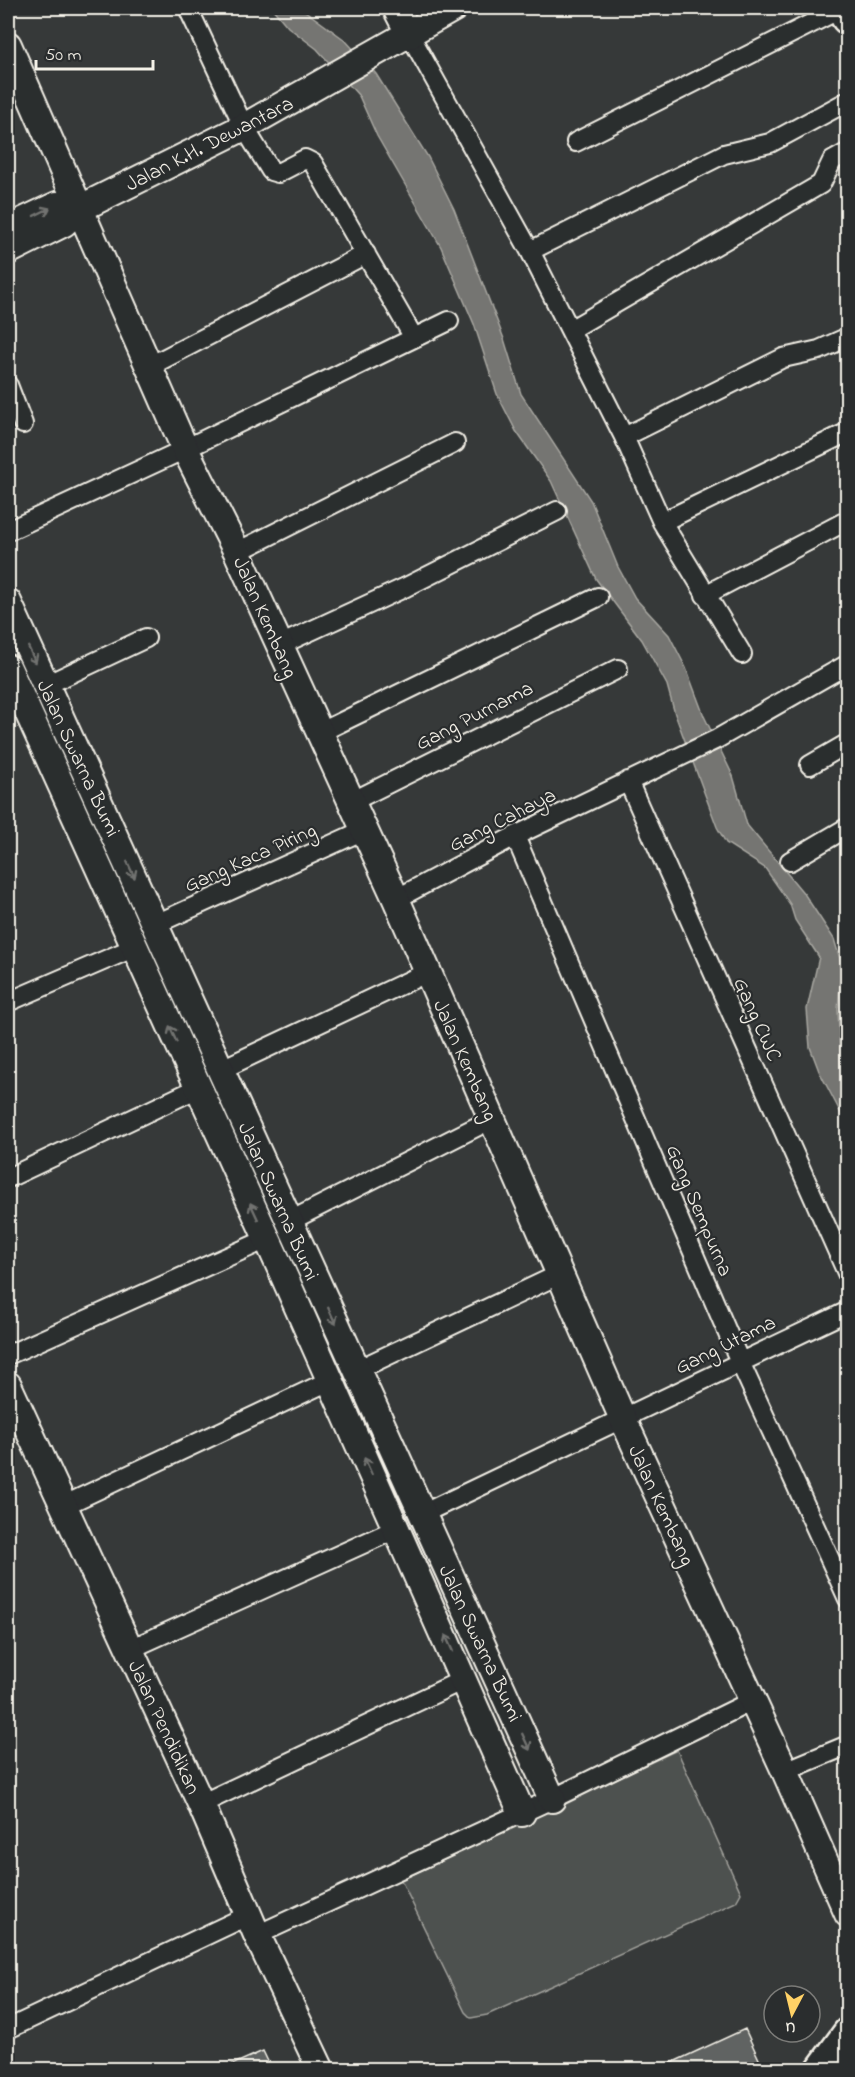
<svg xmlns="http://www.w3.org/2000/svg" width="855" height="2077" font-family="'Indie Flower',sans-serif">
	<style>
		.green { fill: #4e514f; stroke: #a1a19c; stroke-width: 1.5 }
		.water { fill: #757572; stroke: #a8a7a1; stroke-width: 1.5 }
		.building { fill: #616362; stroke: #f4f1e8; stroke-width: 1.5 }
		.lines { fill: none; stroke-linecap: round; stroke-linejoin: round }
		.street-casing { stroke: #f4f1e8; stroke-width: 22 }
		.secondary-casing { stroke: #f4f1e8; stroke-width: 30 }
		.primary-casing { stroke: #f4f1e8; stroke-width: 33 }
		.highway-casing { stroke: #f4f1e8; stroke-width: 38 }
		.street { stroke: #2a2d2e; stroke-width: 18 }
		.secondary { stroke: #2a2d2e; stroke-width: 26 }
		.primary { stroke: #2a2d2e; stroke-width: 28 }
		.highway { stroke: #2a2d2e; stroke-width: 33 }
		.oneway { stroke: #71726f }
		.labels { text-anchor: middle; stroke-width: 4.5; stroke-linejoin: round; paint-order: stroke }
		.street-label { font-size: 21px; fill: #f4f1e8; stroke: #2a2d2e }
	</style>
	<rect width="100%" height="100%" fill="#363939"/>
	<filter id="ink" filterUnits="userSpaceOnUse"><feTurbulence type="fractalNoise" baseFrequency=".0167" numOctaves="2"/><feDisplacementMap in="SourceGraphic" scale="12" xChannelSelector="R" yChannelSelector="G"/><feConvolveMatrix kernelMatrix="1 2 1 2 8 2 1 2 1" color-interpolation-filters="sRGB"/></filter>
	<g filter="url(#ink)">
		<!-- green -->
		<path class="green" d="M677 1750 741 1893 736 1902 487 2015 471 2018 465 2012 401 1880Z"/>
		<!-- water -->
		<path class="water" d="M272 8H301L345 40 376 74 428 157 454 209 504 339 521 394 591 501 618 567 635 598 669 635 686 668 704 716 733 776 747 825 805 895 834 939 842 965 838 1009 841 1069 847 1082V1125L819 1071 810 1047 807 1009 819 957 795 920 790 904 765 868 726 843 717 827 675 714 667 685 642 640 596 579 551 481 516 431 497 394 474 324 441 247 377 136 359 96 317 49 288 27Z"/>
		<!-- building -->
		<path class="building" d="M745 2029 764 2070H656Z
			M263 2051 272 2070H220Z"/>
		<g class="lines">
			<!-- street casing -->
			<g class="street-casing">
				<path id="street" d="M188 8 244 127 271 171 278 173 305 159 313 163 414 338
					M410 35 530 251 624 437 662 522 742 654
					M576 142 842 8
					M530 251 724 154 770 143 848 101
					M570 330 821 184 832 161 848 152
					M148 367 366 254
					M8 385 23 424
					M624 437 783 358 819 350 848 337
					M662 522 848 432
					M8 531 185 449 449 321
					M237 552 455 443
					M705 595 848 520
					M278 646 406 587 557 511
					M46 685 146 638
					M319 733 598 597
					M810 765 848 743
					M628 781 848 1275
					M351 802 618 669
					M515 836 740 1362 848 1599
					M790 861 848 827
					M396 899 515 836 717 739 848 664
					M156 924 364 830
					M8 1002 133 948
					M220 1070 428 972
					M8 1178 198 1088
					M288 1222 492 1119
					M8 1355 267 1239
					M357 1370 558 1275
					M63 1506 331 1380
					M422 1514 848 1311
					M128 1650 396 1529
					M785 1771 848 1745
					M201 1804 465 1679
					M257 1935 552 1799 752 1701
					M8 2029 249 1915"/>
			</g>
			<!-- secondary casing -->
			<g class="secondary-casing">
				<path id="secondary" d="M396 8 410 35
					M8 45 185 449 237 552 396 899 623 1419 785 1771 848 1914
					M8 228 57 205 79 209
					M8 251 64 223 79 209 244 127 454 8
					M8 602C191 1000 370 1400 552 1799
					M8 668 280 1267 522 1813
					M8 1385 201 1804 257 1935 321 2070"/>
			</g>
			<!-- primary casing -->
			<g class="primary-casing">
				<path id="primary" d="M820 2070 848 2032"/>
			</g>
			<!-- highway casing -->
			<g class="highway-casing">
				<path id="highway" d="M843 8 848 17"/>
			</g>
			<!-- street -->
			<use href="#street" class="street"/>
			<!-- secondary -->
			<use href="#secondary" class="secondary"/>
			<!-- primary -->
			<use href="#primary" class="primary"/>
			<!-- highway -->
			<use href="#highway" class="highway"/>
		</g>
		<!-- one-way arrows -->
		<defs><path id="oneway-shaft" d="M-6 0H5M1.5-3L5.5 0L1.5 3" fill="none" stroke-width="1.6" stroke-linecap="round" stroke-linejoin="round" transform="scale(1.5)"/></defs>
		<g class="oneway">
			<use href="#oneway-shaft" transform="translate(42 212) rotate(-26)"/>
			<use href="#oneway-shaft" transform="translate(32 655) rotate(65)"/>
			<use href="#oneway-shaft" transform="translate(131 870) rotate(65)"/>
			<use href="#oneway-shaft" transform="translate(173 1034) rotate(-114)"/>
			<use href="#oneway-shaft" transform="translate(254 1211) rotate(-115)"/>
			<use href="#oneway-shaft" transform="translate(332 1316) rotate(65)"/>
			<use href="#oneway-shaft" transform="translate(368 1466) rotate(-114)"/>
			<use href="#oneway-shaft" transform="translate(449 1643) rotate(-115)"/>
			<use href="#oneway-shaft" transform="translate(526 1742) rotate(65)"/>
		</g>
	</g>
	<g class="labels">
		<!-- street labels -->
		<g class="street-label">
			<text transform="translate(209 143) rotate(-27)" y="7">Jalan K.H. Dewantara</text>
			<text transform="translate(266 617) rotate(66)" y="7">Jalan Kembang</text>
			<text transform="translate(474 715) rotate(-27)" y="7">Gang Purnama</text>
			<text transform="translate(79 758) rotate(65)" y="7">Jalan Swarna Bumi</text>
			<text transform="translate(502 819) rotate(-27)" y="7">Gang Cahaya</text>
			<text transform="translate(250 857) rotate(-24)" y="7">Gang Kaca Piring</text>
			<text transform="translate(758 1019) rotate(66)" y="7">Gang CWC</text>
			<text transform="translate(466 1060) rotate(66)" y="7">Jalan Kembang</text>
			<text transform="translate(279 1201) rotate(66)" y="7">Jalan Swarna Bumi</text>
			<text transform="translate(700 1210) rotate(67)" y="7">Gang Sempurna</text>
			<text transform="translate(725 1344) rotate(-26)" y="7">Gang Utama</text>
			<text transform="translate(662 1505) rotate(65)" y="7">Jalan Kembang</text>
			<text transform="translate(481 1643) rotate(65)" y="7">Jalan Swarna Bumi</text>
			<text transform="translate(165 1727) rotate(65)" y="7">Jalan Pendidikan</text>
		</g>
	</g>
	<!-- margin -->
	<rect width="855" height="2077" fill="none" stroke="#2a2d2e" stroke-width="30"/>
	<rect x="15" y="15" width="825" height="2047" fill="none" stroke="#f4f1e8" stroke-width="2" filter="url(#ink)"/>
	<!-- north arrow -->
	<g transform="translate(792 2014) rotate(187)"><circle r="28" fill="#2a2d2e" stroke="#7b7b78" stroke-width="1.5"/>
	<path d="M0-4.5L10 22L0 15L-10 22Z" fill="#ffd166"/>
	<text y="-9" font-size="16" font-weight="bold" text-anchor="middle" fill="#f4f1e8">U</text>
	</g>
	<!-- scale -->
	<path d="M36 60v9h117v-9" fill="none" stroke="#f4f1e8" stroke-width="3"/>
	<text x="45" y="60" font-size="18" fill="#f4f1e8" stroke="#2a2d2e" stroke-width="4.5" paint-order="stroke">50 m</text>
</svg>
